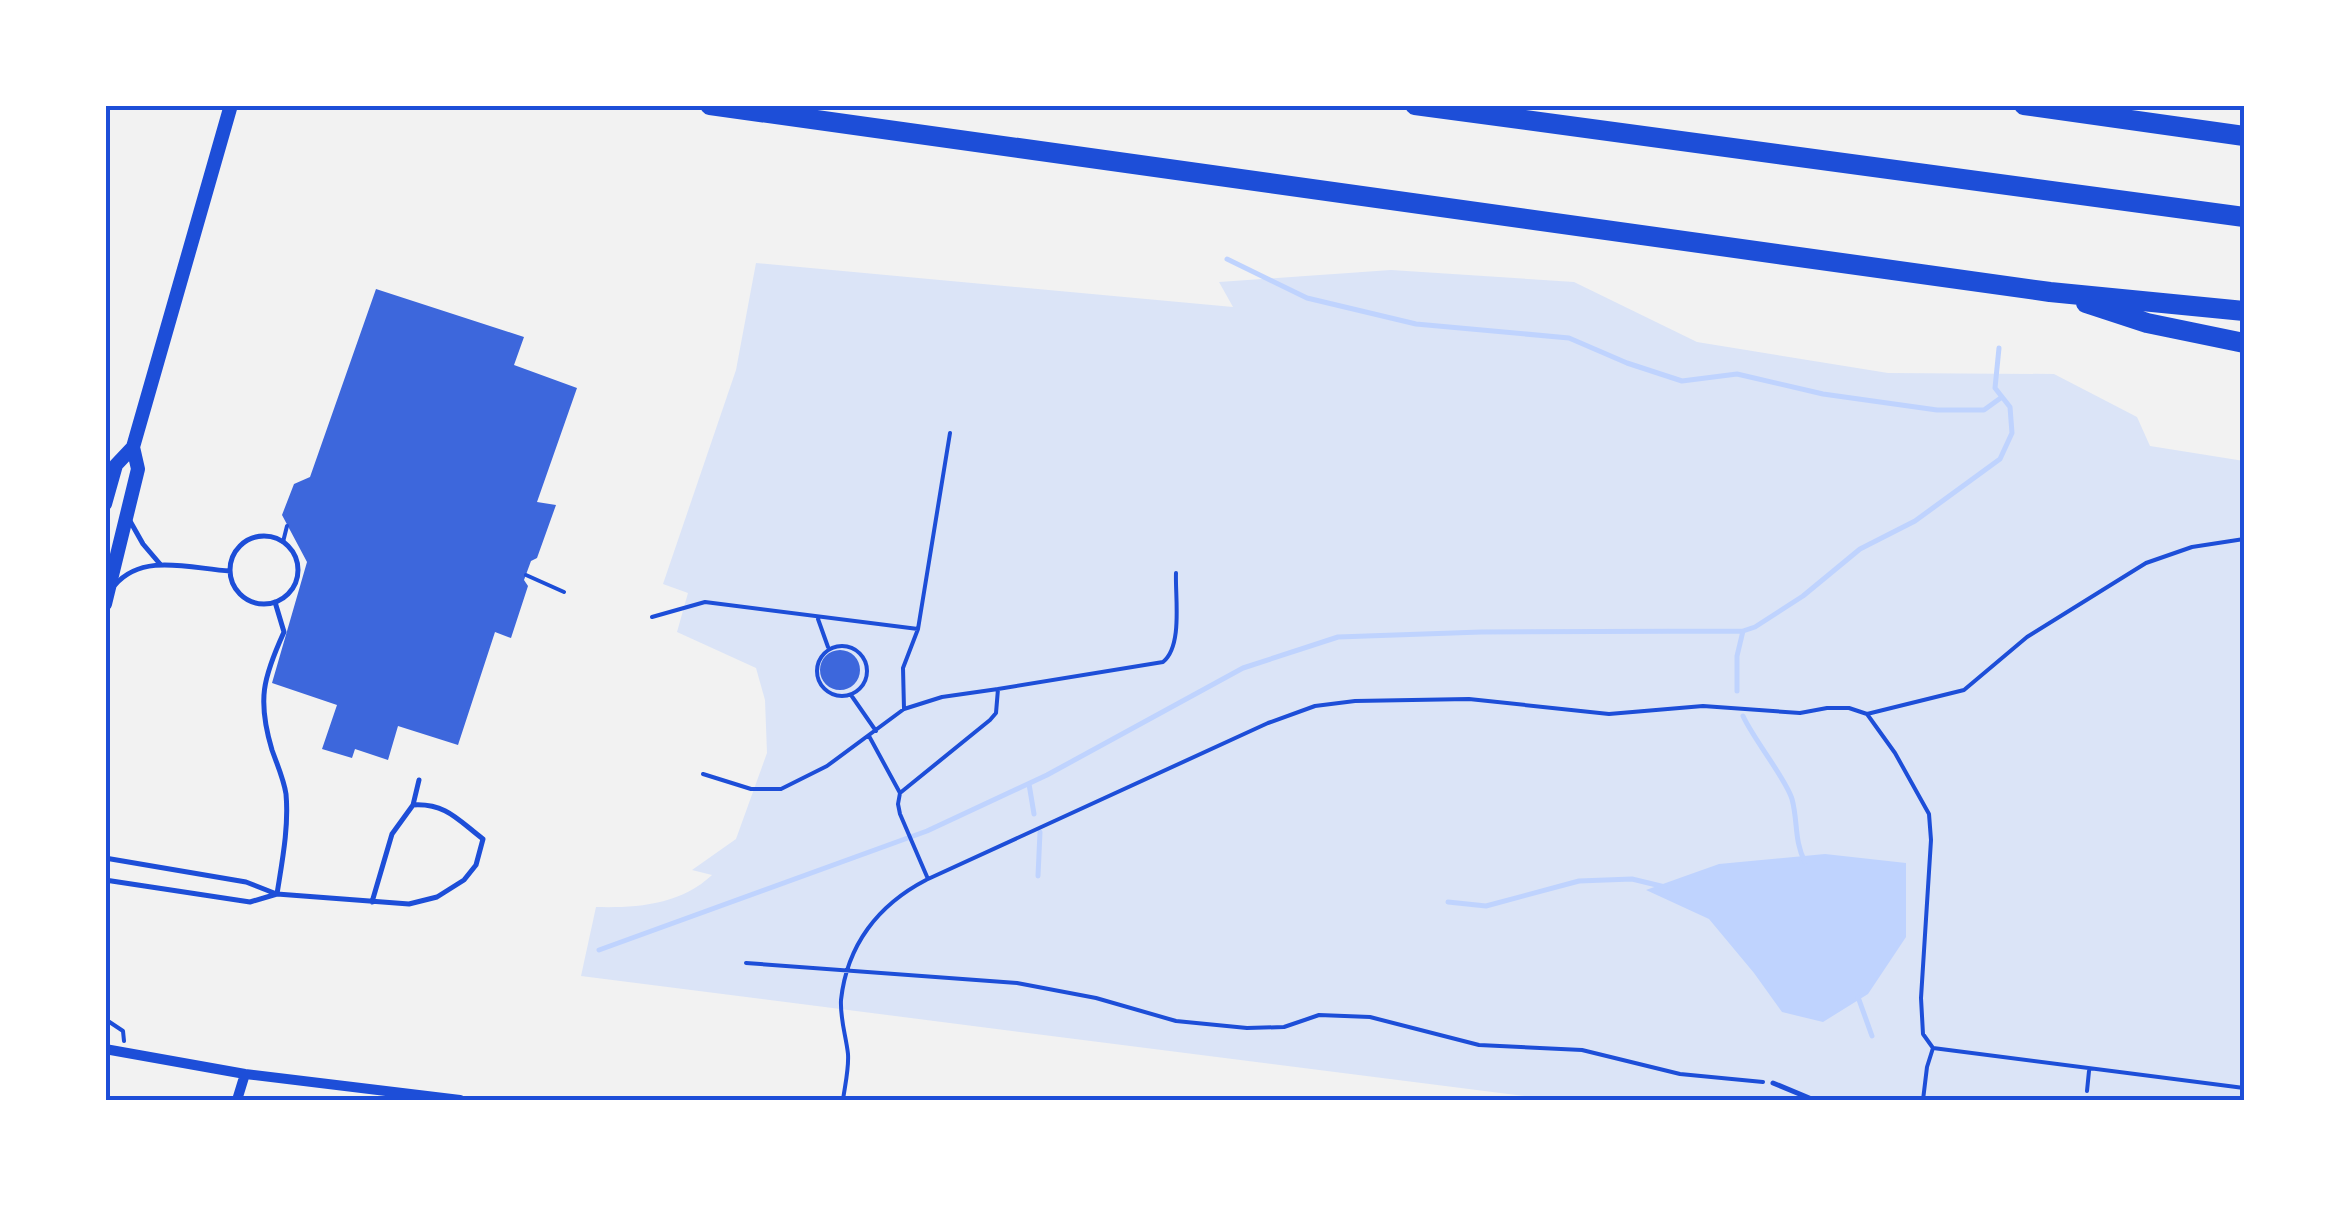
<svg xmlns="http://www.w3.org/2000/svg" width="2349" height="1205" font-family="'Titillium Web',sans-serif">
	<style>
		.green { fill: #dbe4f7 }
		.water { fill: #bfd3fe }
		.lines { fill: none; stroke-linecap: round; stroke-linejoin: round }
		.stream { stroke: #bfd3fe; stroke-width: 5 }
		.building { fill: #3d67dc }
		.path { stroke: #1d4ed8; stroke-width: 4 }
		.service { stroke: #1d4ed8; stroke-width: 5 }
		.minor { stroke: #1d4ed8; stroke-width: 10 }
		.tertiary { stroke: #1d4ed8; stroke-width: 14 }
		.motorway { stroke: #1d4ed8; stroke-width: 20 }
		.neatline { fill: none; stroke: #1d4ed8; stroke-width: 4 }
	</style>
	<rect width="100%" height="100%" fill="#f2f2f2"/>
	<!-- green -->
	<path class="green" d="M756 263 1233 307 1219 282 1391 270 1574 282 1697 342 1888 373 2054 374 2137 417 2150 446 2244 461V1100H1555L581 976 596 907C637 908 680 905 712 875L692 870 736 839 767 753 765 700 756 668 677 632 688 593 663 584 736 370Z"/>
	<!-- water -->
	<path class="water" d="M1825 854 1906 863V937L1868 994 1823 1022 1782 1012 1754 973 1709 919 1646 890 1719 864Z"/>
	<g class="lines">
		<!-- stream -->
		<path class="stream" d="M1227 259 1307 298 1416 324 1569 338 1627 363 1682 381 1737 374 1823 394 1937 410H1984L2002 397
			M1737 691V656L1743 631
			M1743 716C1754 740 1786 779 1792 799 1798 821 1794 841 1805 862
			M1029 784 1034 814
			M1038 876 1040 832
			M1448 902 1486 906 1579 881 1632 879 1665 887
			M599 950 927 831 1047 775 1243 668 1338 637 1481 632 1743 631 1755 627 1803 596 1860 549 1915 521 2000 459 2012 433 2010 407 1995 388 1999 348
			M1858 997 1872 1036"/>
	</g>
	<!-- building -->
	<path class="building" d="M376 289 524 337 514 365 577 388 537 502 556 505 537 558 531 561 524 580 528 586 511 638 495 632 458 745 398 726 388 760 355 749 352 758 322 749 337 705 272 683 307 562 282 515 294 484 310 477Z
		M820 670a20 20 0 1 1 40 0a20 20 0 1 1-40 0Z"/>
	<g class="lines">
		<!-- path -->
		<path class="path" d="M283 542 287 526
			M526 575 564 592
			M652 617 705 602 918 629
			M818 619 828 647
			M817 671a25 25 0 1 1 50 0a25 25 0 1 1-50 0Z
			M998 689 1163 662C1183 646 1175 597 1176 573
			M851 695 876 731
			M904 709 903 668 918 629 950 433
			M1867 714 1964 690 2027 637 2146 563 2192 547 2244 539
			M869 736 900 793
			M703 774 751 789H781L827 766 904 709 942 697 998 689 996 713 990 720 900 793 898 804 900 814 928 879 1268 723 1315 706 1355 701 1469 699 1609 714 1703 706 1800 713 1827 708H1849L1867 714 1895 753 1929 814 1931 840 1921 998 1923 1034 1933 1048 2244 1088
			M746 963 1017 983 1096 998 1176 1021 1247 1028 1284 1027 1319 1015 1370 1017 1479 1045 1582 1050 1680 1074 1763 1082
			M105 1019 123 1031 124 1041
			M2087 1091 2089 1071
			M843 1100C845 1085 849 1069 848 1054 846 1036 840 1019 841 1000 847 945 878 905 926 880
			M1923 1100 1927 1067 1933 1048"/>
		<!-- service -->
		<path class="service" d="M130 521 143 544 160 564
			M230 570a34 34 0 1 1 68 0a34 34 0 1 1-68 0Z
			M115 585C143 552 192 569 230 571
			M275 602 284 632C263 678 257 700 272 750 277 764 284 780 286 794 289 827 282 862 277 894
			M105 858 246 882 274 893
			M105 880 250 902 277 894 409 904 437 897 464 880 476 865 483 839C458 820 446 803 413 805
			M372 902 392 834 413 805 419 780
			M1773 1083 1814 1100"/>
		<!-- minor -->
		<path class="minor" d="M105 1049 245 1074 460 1100
			M237 1100 245 1074"/>
		<!-- tertiary -->
		<path class="tertiary" d="M105 504 116 465 133 447 231 105
			M105 604 138 469 133 447"/>
		<!-- motorway -->
		<path class="motorway" d="M710 105 2050 292 2244 311
			M1415 105 2244 217
			M2024 105 2244 136
			M2086 303 2147 323 2244 343"/>
	</g>
	<!-- border -->
	<rect width="2349" height="1205" fill="none" stroke="#ffffff" stroke-width="215"/>
	<rect x="108" y="108" width="2134" height="990" class="neatline"/>
</svg>
